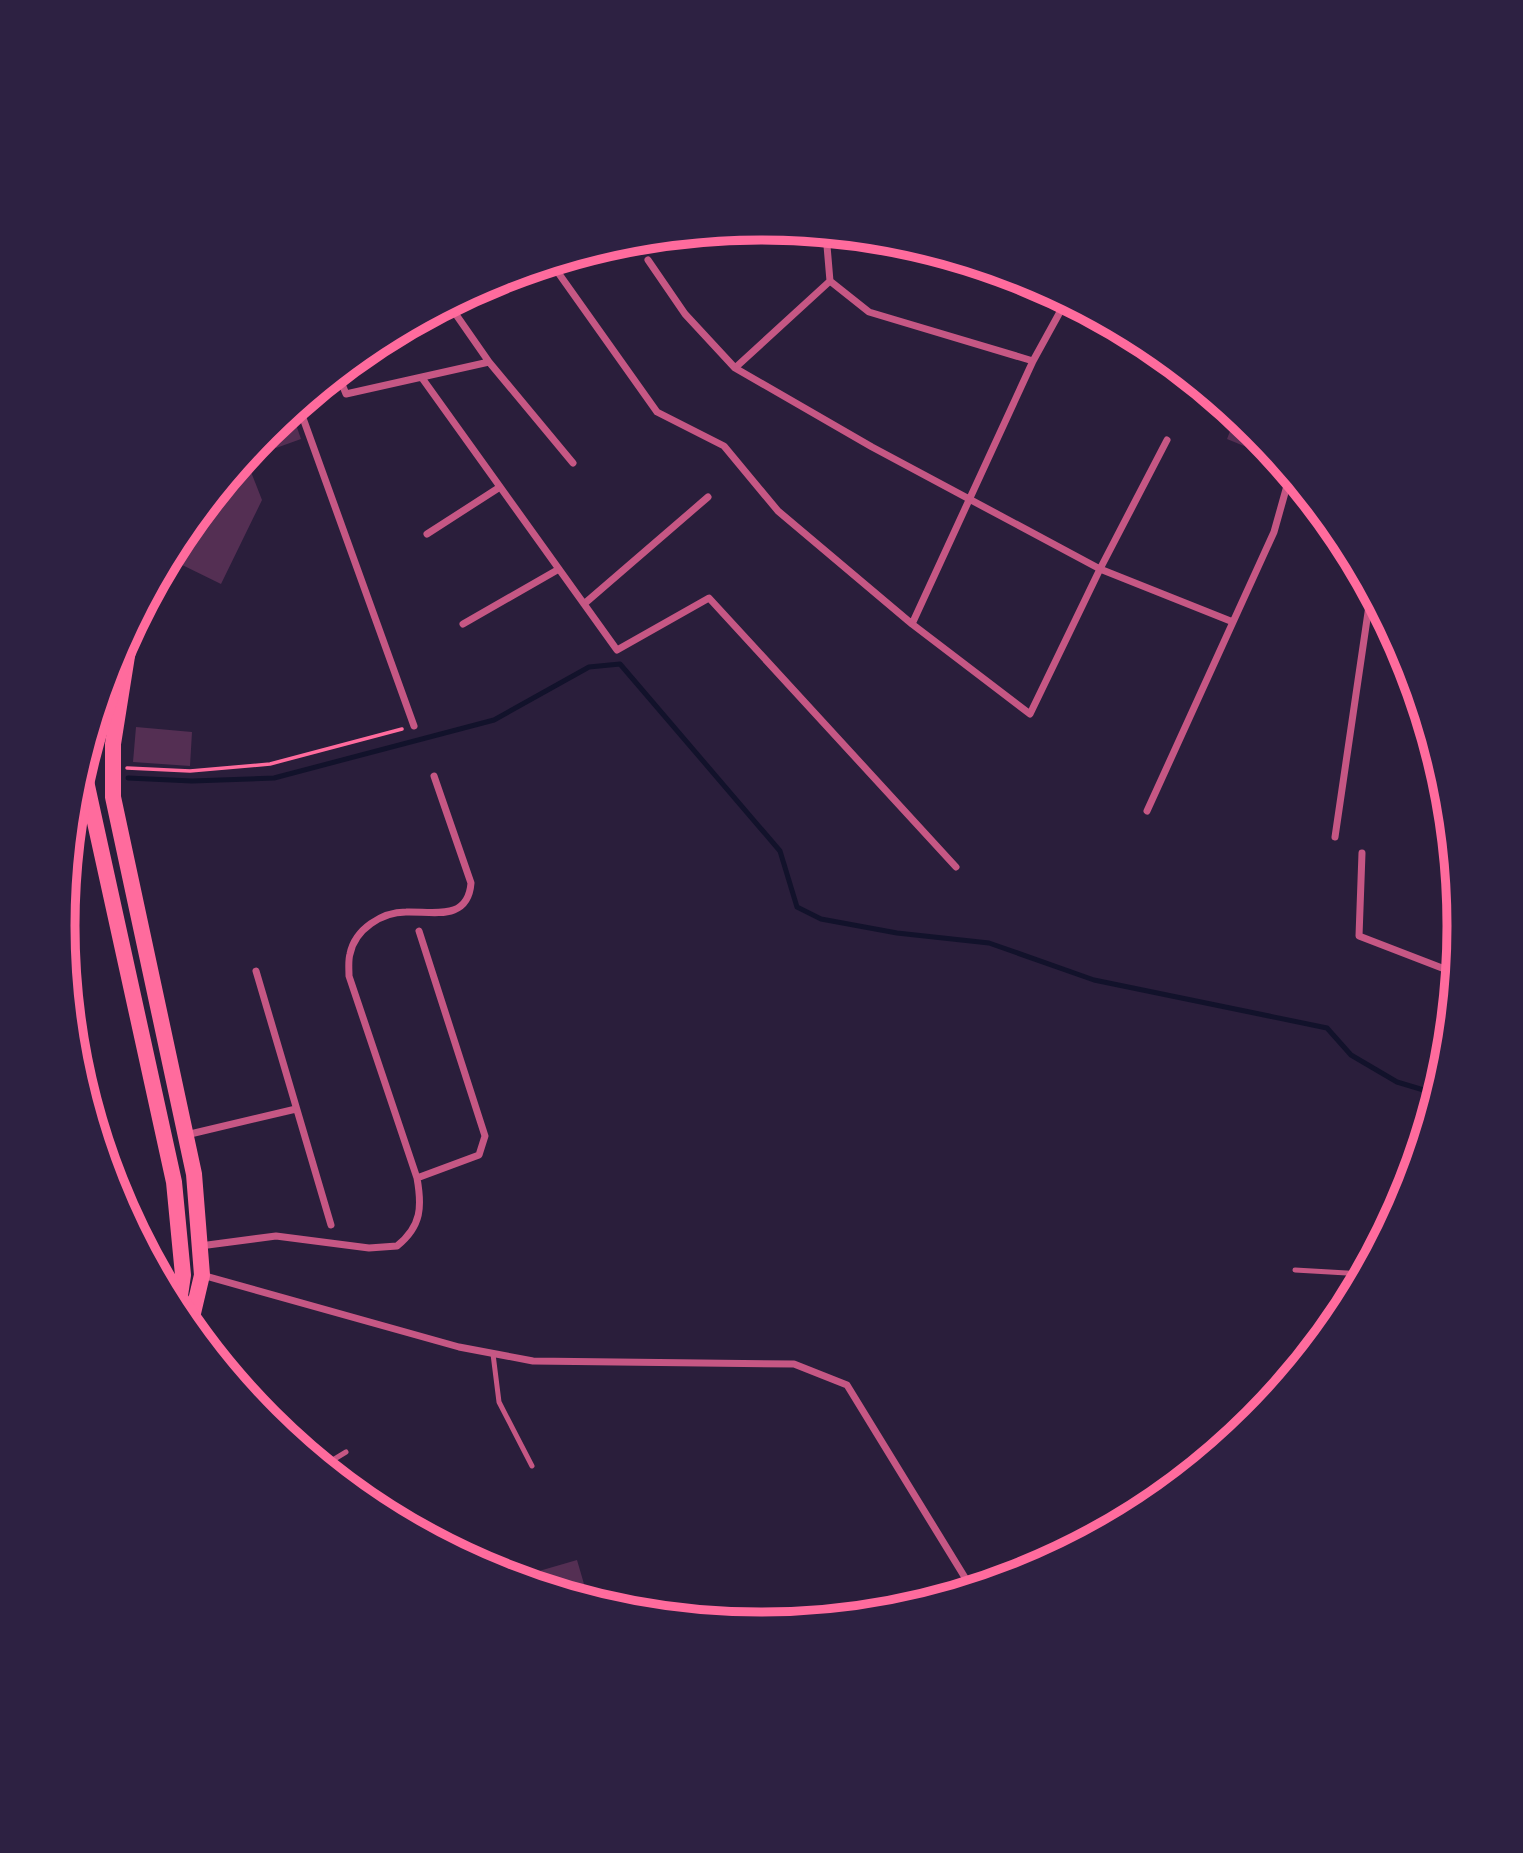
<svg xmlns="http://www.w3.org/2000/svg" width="1523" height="1853" font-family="Barlow,sans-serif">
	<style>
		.green { fill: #2a1e3b }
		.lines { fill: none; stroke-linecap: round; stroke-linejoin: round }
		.stream { stroke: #12122b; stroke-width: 5 }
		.building { fill: #542f53 }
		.path { stroke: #ff6b9d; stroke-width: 3.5 }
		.service { stroke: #c65784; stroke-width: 5 }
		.minor { stroke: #c65784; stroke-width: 7 }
		.primary { stroke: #ff6b9d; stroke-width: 16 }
		.rim { fill: none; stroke: #ff6b9d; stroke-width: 9 }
	</style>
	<rect width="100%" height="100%" fill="#1b1b3a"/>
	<!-- green -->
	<path class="green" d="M65 927a696 696 0 1 1 1392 0a696 696 0 1 1-1392 0Z"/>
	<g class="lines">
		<!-- stream -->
		<path class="stream" d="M128 778 192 781 274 778 494 720 589 667 620 664 780 851 797 907 821 919 897 933 989 943 1094 980 1327 1028 1351 1055 1397 1082 1437 1094"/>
	</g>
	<!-- building -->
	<path class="building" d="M292 413 301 439 276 448 270 430Z
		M1236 416 1256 433 1278 460 1227 439Z
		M258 445 261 454 246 459 262 500 221 584 170 559 181 538Z
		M136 727 192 732 190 766 133 762Z
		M577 1560 589 1601 515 1578Z"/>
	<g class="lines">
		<!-- path -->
		<path class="path" d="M127 768 190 771 270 764 402 729"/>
		<!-- service -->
		<path class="service" d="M1295 1270 1364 1274
			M493 1354 499 1402 532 1466
			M323 1466 346 1452"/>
		<!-- minor -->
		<path class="minor" d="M648 260 685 314 735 368 872 447 1100 569 1233 622
			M552 264 657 412 724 446 778 511 912 624 1030 714 1100 569 1167 440
			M830 281 869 312 1033 361
			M457 316 489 362 573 463
			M735 368 830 281 826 234
			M338 374 346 394 489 362
			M422 378 617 650 709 598 956 867
			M299 407 414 726
			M427 534 500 487
			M584 604 708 497
			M463 624 559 569
			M912 624 1033 361 1066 301
			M1147 811 1274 532 1290 475
			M1335 837 1371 592
			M1362 853 1359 936 1455 973
			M256 971 331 1225
			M186 1135 296 1109
			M417 1178 479 1155 485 1136 419 931
			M200 1246 276 1236 369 1248 397 1246C422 1226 422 1206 417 1178L349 976C349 969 348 960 350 954 355 929 382 912 406 912 432 911 468 922 471 883L434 776
			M202 1275 459 1347 533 1361 794 1364 847 1385 972 1589"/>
		<!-- primary -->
		<path class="primary" d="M131 631 113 744V797L194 1174 202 1275 190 1326
			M85 761 86 781 91 804 174 1182 183 1275 178 1309"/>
	</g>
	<!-- crop -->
	<path d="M0 0H1523V1853H0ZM75 926a686 686 0 1 1 1372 0a686 686 0 1 1-1372 0Z" fill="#2d2142" fill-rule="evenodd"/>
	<path class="rim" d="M75 926a686 686 0 1 1 1372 0a686 686 0 1 1-1372 0Z"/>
</svg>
